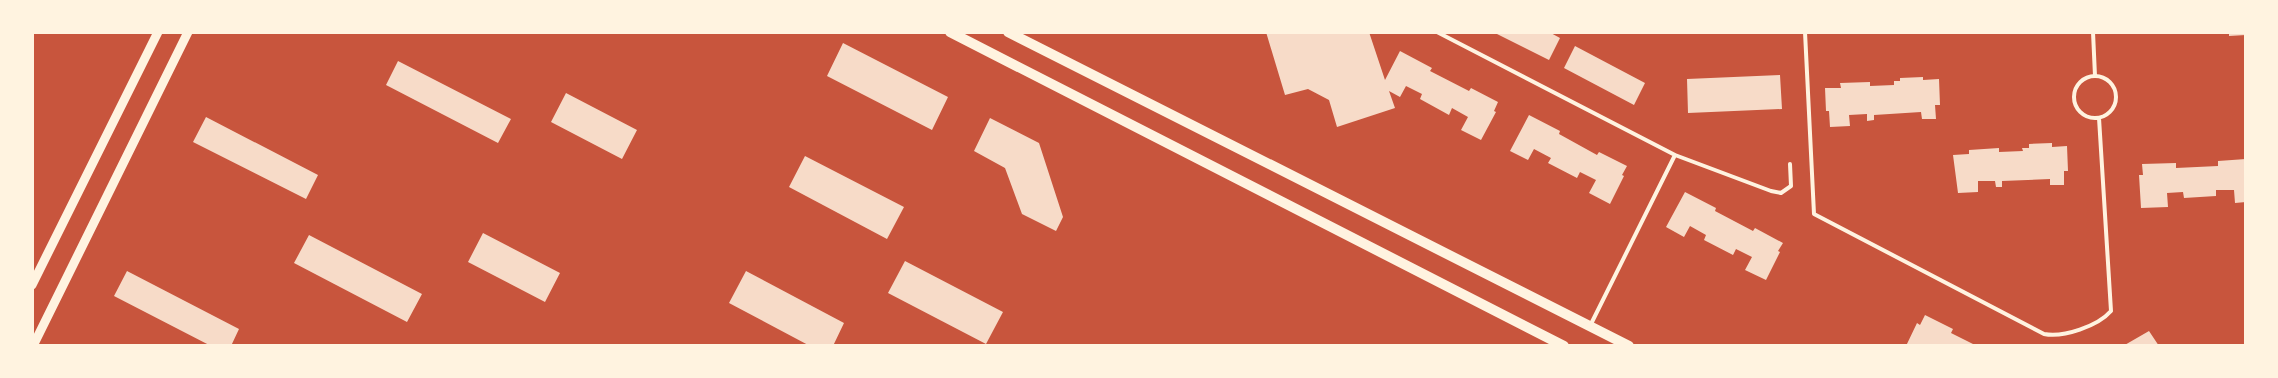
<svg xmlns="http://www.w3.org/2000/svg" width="2278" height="378" font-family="Overpass,sans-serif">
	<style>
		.building { fill: #f7dbc8 }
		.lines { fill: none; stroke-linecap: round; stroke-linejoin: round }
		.service { stroke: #fff3e0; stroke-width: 4 }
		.tertiary { stroke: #fff3e0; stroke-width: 9 }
		.secondary { stroke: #fff3e0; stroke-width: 10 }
	</style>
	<rect width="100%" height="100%" fill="#c8553d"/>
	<!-- building -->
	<path class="building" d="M1266 32H1369L1385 80 1400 51 1432 68 1430 71 1469 91 1471 88 1498 102 1494 111 1496 112 1481 140 1461 130 1468 117 1452 108 1449 115 1420 99 1422 94 1406 86 1400 97 1389 91 1395 108 1337 127 1329 100 1308 89 1285 95Z
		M1493 32H1549L1560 38 1549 60Z
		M2229 32H2246V35L2229 36Z
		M843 43 948 97 932 130 827 76Z
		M1575 46 1645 83 1634 105 1564 68Z
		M398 61 511 119 498 143 386 85Z
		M1780 75 1782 109 1688 113 1687 79Z
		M1923 77V80L1939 79 1940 105H1935L1936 119H1922L1921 112 1874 115V120L1867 121V114L1849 115 1850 126 1830 127 1829 111H1826L1825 88H1841L1840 83 1870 82V86L1894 85V81H1900V78Z
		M566 93 637 130 622 159 551 122Z
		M1529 115 1560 131 1559 134 1597 155 1599 152 1627 166 1622 175 1624 176 1610 204 1589 193 1596 180 1580 172 1577 178 1548 163 1551 158 1534 149 1528 160 1510 151Z
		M206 117 318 175 306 199 193 142Z
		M990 118 1039 143 1063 217 1056 231 1022 214 1005 168 974 151Z
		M2052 143V147L2067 146 2068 171H2064V185H2050V179L2002 181V187H1996L1995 181H1978V192L1958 193 1953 155 1969 154V150L1999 148V152L2023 151 2022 148H2029V144Z
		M805 156 904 207 887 239 789 187Z
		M2246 159V202L2235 203 2234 190H2216V196L2184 198 2183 192 2167 193 2168 207 2141 208 2139 175H2143L2142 164 2176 163V168L2218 166V161Z
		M1685 192 1716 208 1715 211 1753 231 1755 228 1783 243 1778 251 1780 252 1766 280 1745 270 1752 257 1736 249 1733 255 1704 240 1706 235 1690 226 1684 237 1666 227Z
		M483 233 560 273 545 302 468 262Z
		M309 235 422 294 407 322 294 263Z
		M905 261 1003 312 986 344 888 293Z
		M127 271 239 329 231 346H211L114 296Z
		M746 271 844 323 833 346H810L729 303Z
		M1925 315 1953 329 1951 333 1977 346H1906L1917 323 1920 325Z
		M2149 331 2159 346H2123Z"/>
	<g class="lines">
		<!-- service -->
		<path class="service" d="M1437 32 1675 155
			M1805 32 1814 214 2044 334C2063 338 2098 326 2111 311L2099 118
			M2093 32 2095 76
			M2074 97a21 21 0 1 1 42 0a21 21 0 1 1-42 0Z
			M1590 326 1675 155 1771 191 1781 193 1791 186 1790 164"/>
		<!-- tertiary -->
		<path class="tertiary" d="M32 285 158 32
			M33 346 188 32"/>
		<!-- secondary -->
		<path class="secondary" d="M950 32 1564 346
			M1008 32 1629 346"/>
	</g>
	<!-- border -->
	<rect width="2278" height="378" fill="none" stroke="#fff3e0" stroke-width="68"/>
</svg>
